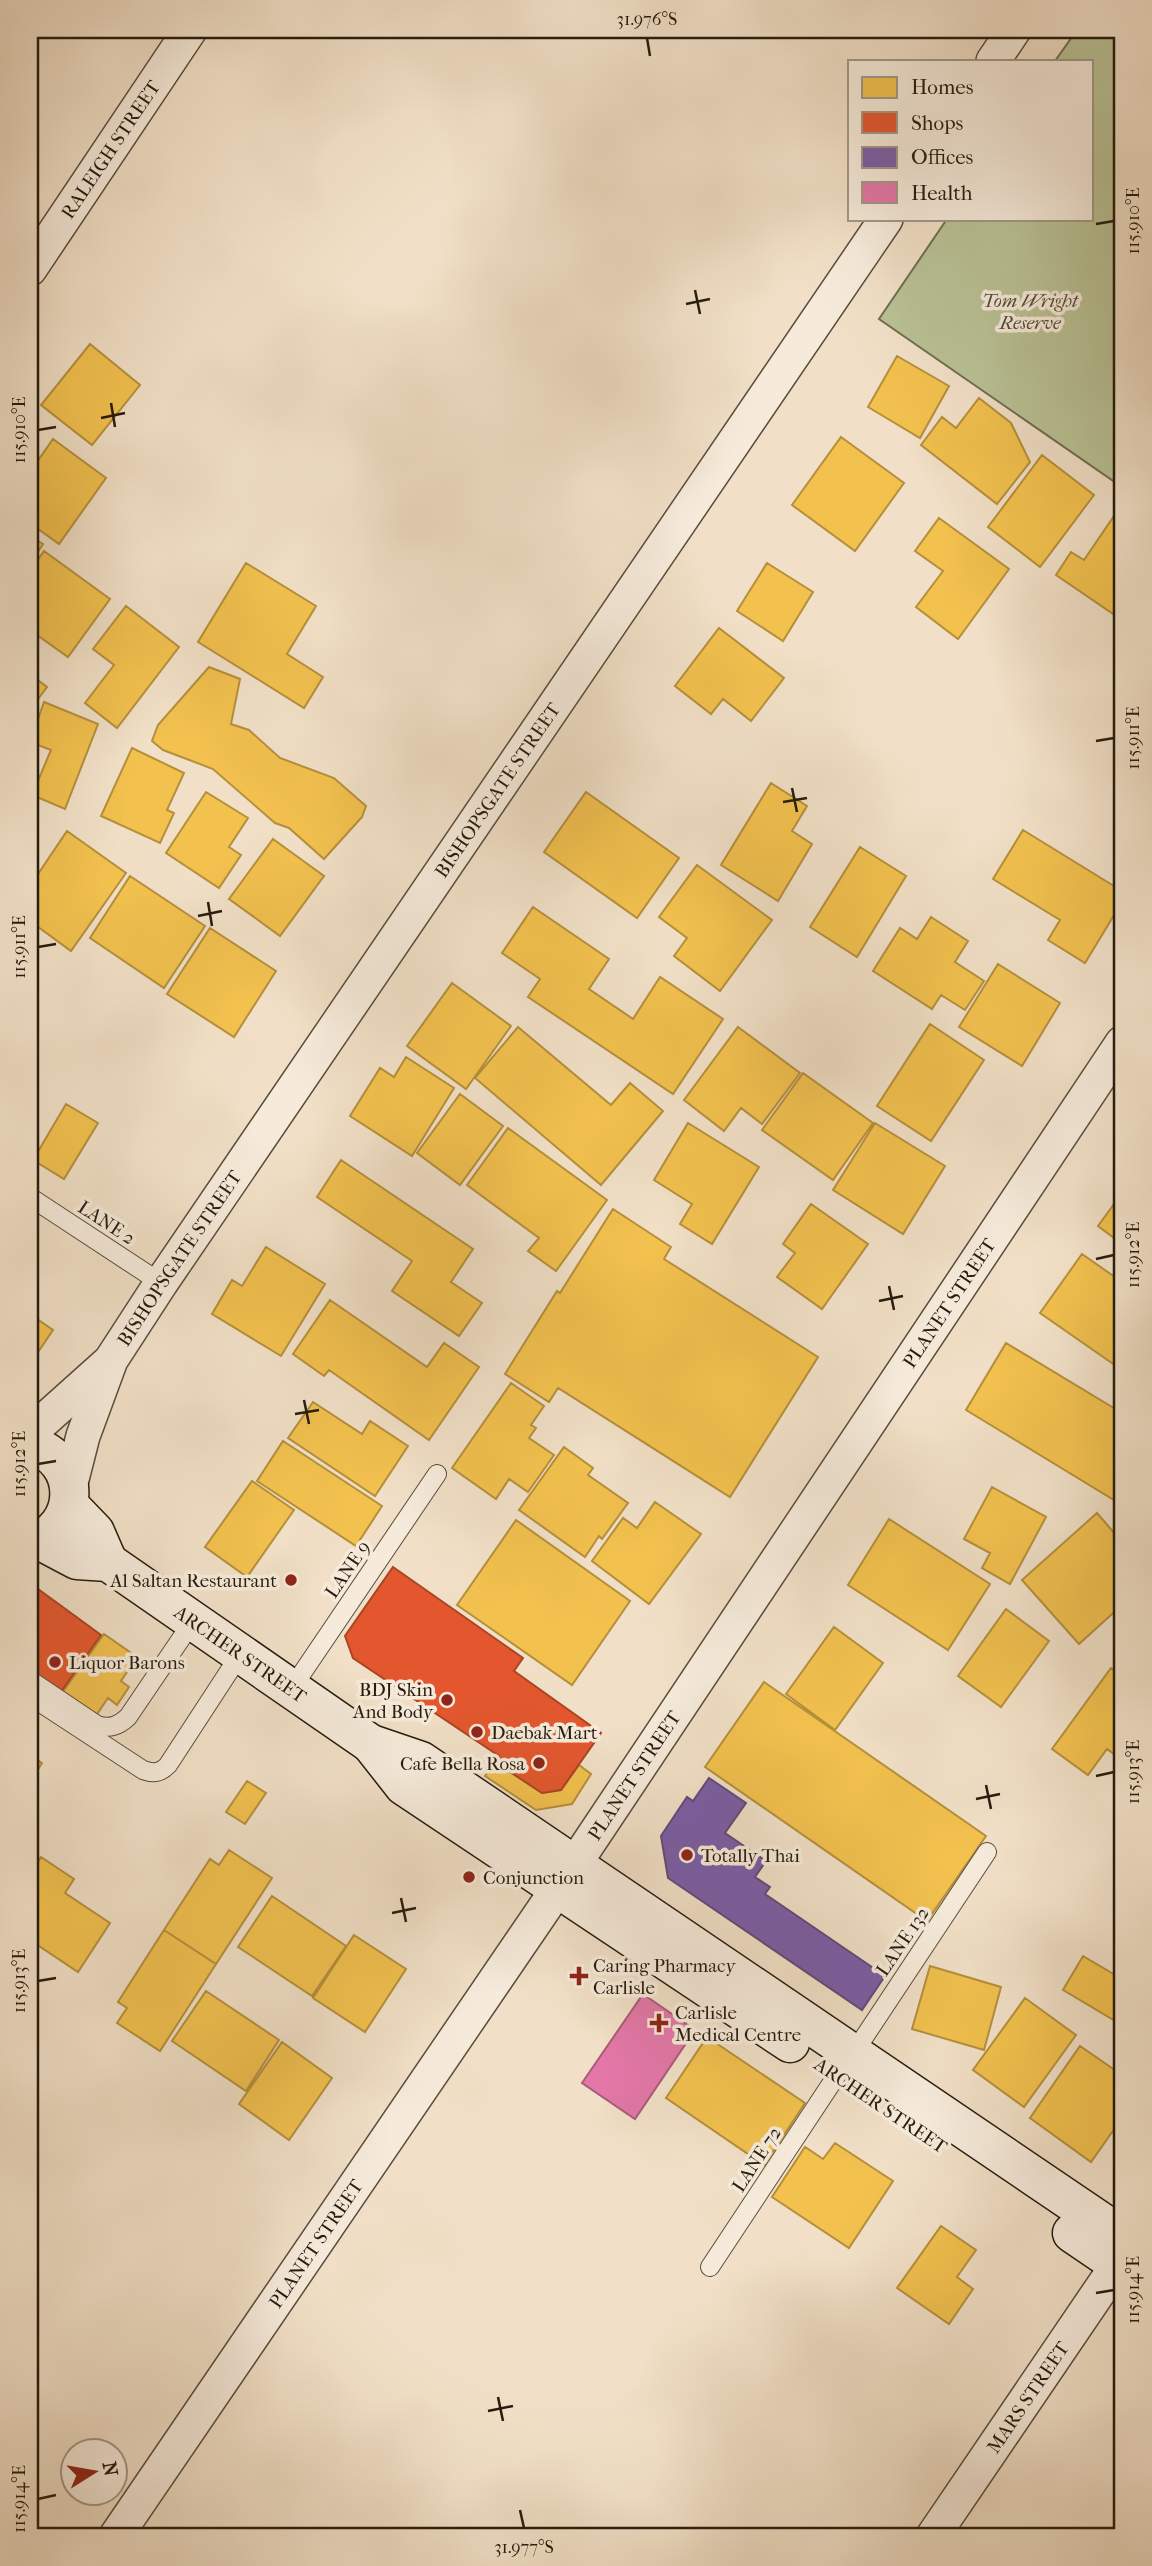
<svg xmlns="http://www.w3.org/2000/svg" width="1152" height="2566" font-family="'IM FELL French Canon',serif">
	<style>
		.green { fill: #b9c296; stroke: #706e52; stroke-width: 2 }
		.homes { fill: #f2c14e; stroke: #b58f3b; stroke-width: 2 }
		.shops { fill: #e4572e; stroke: #ab4524; stroke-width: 2 }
		.offices { fill: #7b5ea7; stroke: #624a79; stroke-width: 2 }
		.health { fill: #e377a8; stroke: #aa5b7a; stroke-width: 2 }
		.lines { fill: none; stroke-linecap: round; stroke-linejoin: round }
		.service-casing { stroke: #594c3c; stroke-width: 20 }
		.minor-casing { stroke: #594c3c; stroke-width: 36 }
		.secondary-casing { stroke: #261b0e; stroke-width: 41 }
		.service { stroke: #f6ebdb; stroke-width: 18 }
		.minor { stroke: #f6ebdb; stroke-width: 33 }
		.secondary { stroke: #f6ebdb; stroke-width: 38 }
		.ticks { fill: none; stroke: #261b0e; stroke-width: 2.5 }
		.poi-dot { fill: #8f2418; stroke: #f6ebdb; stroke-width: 2.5 }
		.labels { text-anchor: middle; stroke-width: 7; stroke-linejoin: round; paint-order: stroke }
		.street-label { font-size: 19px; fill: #261b0e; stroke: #f6ebdb }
		.park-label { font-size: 19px; font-style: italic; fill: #524d37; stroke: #f6ebdb }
		.poi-label { font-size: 19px; fill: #261b0e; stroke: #f6ebdb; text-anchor: start }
		.neatline { fill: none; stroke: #261b0e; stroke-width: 2.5 }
		.ticks-label { font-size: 18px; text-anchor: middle; fill: #261b0e }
	</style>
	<rect width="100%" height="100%" fill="#f1e0c7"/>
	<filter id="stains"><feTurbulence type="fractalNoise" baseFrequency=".00286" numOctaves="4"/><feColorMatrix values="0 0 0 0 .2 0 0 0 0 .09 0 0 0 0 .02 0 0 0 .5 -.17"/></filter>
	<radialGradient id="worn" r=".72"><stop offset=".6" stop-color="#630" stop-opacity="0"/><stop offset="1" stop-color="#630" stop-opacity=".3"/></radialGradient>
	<!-- green -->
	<path class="green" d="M1077 30H1122V487L879 319 947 219H1091V61H1055Z"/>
	<!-- homes -->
	<path class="homes" d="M90 344 140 385 92 445 41 405Z
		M897 356 949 386 920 438 868 407Z
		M979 398 1011 423 1030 462 997 504 921 445 942 417 956 428Z
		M841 437 904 483 855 551 792 505Z
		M53 439 106 478 59 544 30 523V472Z
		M1042 455 1094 495 1040 567 988 527Z
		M1114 516 1122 522V620L1056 575 1071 552 1084 560Z
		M939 518 1009 569 958 639 916 607 943 571 915 551Z
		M30 536 43 544 30 564Z
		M44 551 110 599 68 657 30 630V571Z
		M246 563 316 606 287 654 323 677 304 708 198 642Z
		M767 563 813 592 783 641 737 611Z
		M126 606 179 647 117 728 85 703 114 665 93 649Z
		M719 628 784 678 751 721 723 699 711 714 675 686Z
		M209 667 240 679 231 724 249 730 280 758 334 778 366 806 362 817 324 859 289 828 275 823 213 769 163 750 152 741 158 725Z
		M30 674 47 687 30 710Z
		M44 702 98 724 65 809 32 795 51 750 30 742Z
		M132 748 184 773 167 810 174 813 160 843 101 816Z
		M771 783 807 806 792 831 812 844 778 901 721 865Z
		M206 792 248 818 229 847 241 855 219 888 166 853Z
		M586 792 679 858 637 918 544 852Z
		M1023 830 1122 891V902L1085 963 1048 940 1060 920 993 879Z
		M67 831 126 873 71 951 30 921V886Z
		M273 839 324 876 280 936 229 899Z
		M860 847 906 876 857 957 810 927Z
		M697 865 772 920 720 991 674 956 687 938 659 917Z
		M130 876 205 926 164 988 90 938Z
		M533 907 609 959 589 989 633 1019 660 977 723 1019 673 1094 528 997 540 979 502 953Z
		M931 917 968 941 955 962 984 981 965 1010 941 995 932 1009 873 971 900 928 917 939Z
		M210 928 276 971 234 1037 167 994Z
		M998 964 1060 1003 1022 1066 959 1027Z
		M452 983 511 1026 466 1089 407 1046Z
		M930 1024 984 1060 931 1141 877 1106Z
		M518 1027 611 1105 630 1083 663 1111 601 1185 475 1078Z
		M738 1027 800 1073 762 1124 741 1108 724 1131 684 1100Z
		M406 1057 454 1088 412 1156 350 1116 380 1068 394 1077Z
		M803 1073 873 1123 833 1180 762 1130Z
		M460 1094 503 1126 460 1185 417 1153Z
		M30 1099 36 1103 30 1115Z
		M66 1104 98 1123 64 1179 33 1160Z
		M688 1123 759 1167 712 1244 680 1224 692 1204 654 1180Z
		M875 1123 945 1166 903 1234 833 1190Z
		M508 1128 607 1200 556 1271 528 1251 539 1238 467 1185Z
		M341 1160 473 1249 451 1282 482 1303 459 1336 392 1291 412 1261 317 1197Z
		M1122 1193V1244L1098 1226Z
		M811 1204 868 1244 822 1309 777 1277 795 1253 783 1244Z
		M613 1209 671 1247 664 1259 818 1357 730 1497 558 1388 549 1402 505 1374 557 1291 560 1293Z
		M266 1247 325 1284 281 1356 212 1314 232 1280 242 1286Z
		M1082 1254 1122 1282V1358L1116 1366 1040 1313Z
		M330 1300 427 1367 444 1343 479 1367 429 1440 329 1370 324 1376 293 1354Z
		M30 1314 53 1330 30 1364Z
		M1006 1343 1122 1413V1505L966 1410Z
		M511 1383 544 1406 531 1425 536 1428 529 1438 554 1455 528 1492 509 1479 496 1499 452 1468Z
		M313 1402 362 1434 370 1421 408 1446 375 1496 288 1438Z
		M283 1441 382 1506 356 1546 257 1481Z
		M564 1447 593 1468 588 1475 628 1503 602 1539 599 1536 585 1557 519 1510Z
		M252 1481 294 1510 247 1577 205 1547Z
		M992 1487 1046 1517 1010 1584 982 1568 990 1553 964 1539Z
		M655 1502 701 1534 649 1604 592 1561 623 1518 637 1528Z
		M1097 1513 1122 1542V1605L1079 1644 1022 1580Z
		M889 1519 990 1584 948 1650 848 1585Z
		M516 1520 630 1601 572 1685 457 1605Z
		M1006 1609 1049 1641 1001 1707 958 1676Z
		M834 1627 883 1663 835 1730 786 1694Z
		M104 1634 137 1657 121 1681 129 1687 117 1705 108 1698 95 1717 62 1693Z
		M1111 1668 1122 1676V1760L1107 1749 1088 1775 1052 1749Z
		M764 1682 986 1836 927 1921 705 1767Z
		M30 1755 42 1763 30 1782Z
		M495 1762 542 1793 561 1790 579 1765 591 1774 572 1804 536 1810 485 1776Z
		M247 1781 266 1793 245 1824 226 1812Z
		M229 1850 272 1878 216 1964 164 1930 210 1859 219 1865Z
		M41 1857 74 1879 65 1893 110 1923 78 1972 30 1940V1875Z
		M272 1896 346 1946 312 1996 238 1947Z
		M164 1930 216 1964 160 2051 117 2023 127 2008 118 2002Z
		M354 1935 406 1969 365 2032 313 1998Z
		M1083 1956 1122 1979V2025L1063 1990Z
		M930 1966 1001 1987 984 2050 912 2029Z
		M206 1991 279 2040 246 2091 172 2041Z
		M1025 1998 1076 2035 1024 2107 973 2070Z
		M707 2037 805 2103 764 2165 666 2098Z
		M282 2042 332 2078 289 2140 239 2104Z
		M1080 2046 1122 2075V2118L1091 2162 1030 2118Z
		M835 2143 893 2181 849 2248 772 2197 805 2147 823 2159Z
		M941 2226 976 2250 957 2277 973 2289 949 2324 897 2288Z"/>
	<!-- shops -->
	<path class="shops" d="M393 1567 523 1658 514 1671 601 1733 561 1790 542 1793 495 1762 499 1756 353 1658 345 1636Z
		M34 1586 101 1635 46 1713 30 1702V1587Z"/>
	<!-- offices -->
	<path class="offices" d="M709 1778 746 1803 725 1833 766 1861 755 1877 770 1887 765 1894 885 1976 862 2010 668 1878 661 1836 687 1797 693 1801Z"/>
	<!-- health -->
	<path class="health" d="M643 1994 695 2030 635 2119 582 2083Z"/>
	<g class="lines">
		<!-- service casing -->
		<g class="service-casing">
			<path id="service" d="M30 1197 161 1283
				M30 1680 97 1725C110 1729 118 1726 128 1717L193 1621
				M292 1688 437 1474
				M30 1696 143 1770C154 1774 160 1773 168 1765L241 1653
				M853 2054 987 1852
				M710 2267 837 2075"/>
		</g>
		<!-- minor casing -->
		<g class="minor-casing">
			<g id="minor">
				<path d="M993 61 1014 30"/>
				<path id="s1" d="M30 269 190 30"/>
				<path d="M30 1433 107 1364"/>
				<path id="s2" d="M70 1487 83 1436 111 1360 161 1283 886 219"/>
				<path id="s3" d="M116 2536 582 1853 1122 1043"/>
				<path id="s4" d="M933 2536 1122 2258"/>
			</g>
		</g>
		<!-- secondary casing -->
		<g class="secondary-casing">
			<g id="secondary">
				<path d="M30 1445C83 1459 82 1528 30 1544"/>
				<path d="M69 1505 95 1532 108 1562"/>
				<path id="s5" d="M41 1541 77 1560 108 1562 371 1744 421 1761 1122 2236"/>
				<path d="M371 1744 404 1786 790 2043"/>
				<path d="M1072 2233 1122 2267"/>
			</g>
		</g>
		<!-- service -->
		<use href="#service" class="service"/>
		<!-- minor -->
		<use href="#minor" class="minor"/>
		<!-- secondary -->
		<use href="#secondary" class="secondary"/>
	</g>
	<!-- ticks -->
	<path class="ticks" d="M647 38 650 56M1096 224 1114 221M695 290 700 314M686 304 710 299M111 403 115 427M101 418 125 413M38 430 56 427M1096 741 1114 738M792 788 797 812M783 802 807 798M208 902 212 926M198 916 222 911M38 947 56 944M1096 1259 1114 1255M889 1286 894 1310M879 1301 903 1296M304 1400 309 1424M295 1414 319 1410M38 1464 56 1461M1096 1776 1114 1772M986 1785 991 1809M976 1799 1000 1794M401 1898 406 1922M392 1913 416 1908M38 1981 56 1978M1096 2293 1114 2290M498 2397 503 2421M488 2411 513 2406M38 2499 56 2495M520 2510 524 2528"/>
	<!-- markers -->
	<g class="poi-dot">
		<circle cx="291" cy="1580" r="7"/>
		<circle cx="55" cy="1662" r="7"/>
		<circle cx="447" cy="1700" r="7"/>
		<circle cx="477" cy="1732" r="7"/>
		<circle cx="539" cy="1763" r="7"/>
		<circle cx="687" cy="1855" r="7"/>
		<circle cx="469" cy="1877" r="7"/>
		<path d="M575.5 1965.5h7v7h7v7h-7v7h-7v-7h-7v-7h7z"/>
		<path d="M655.5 2012.5h7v7h7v7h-7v7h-7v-7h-7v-7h7z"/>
	</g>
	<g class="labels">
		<!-- street labels -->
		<g class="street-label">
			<text dy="7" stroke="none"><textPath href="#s1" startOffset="144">RALEIGH STREET</textPath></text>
			<text dy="7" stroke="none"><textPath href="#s2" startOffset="822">BISHOPSGATE STREET</textPath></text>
			<text transform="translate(107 1222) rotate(33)" y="7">LANE 2</text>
			<text dy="7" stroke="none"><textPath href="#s2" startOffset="256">BISHOPSGATE STREET</textPath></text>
			<text dy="7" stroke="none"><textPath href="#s3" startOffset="1488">PLANET STREET</textPath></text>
			<text transform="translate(347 1569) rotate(-56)" y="7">LANE 9</text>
			<text dy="7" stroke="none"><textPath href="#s5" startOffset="233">ARCHER STREET</textPath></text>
			<text dy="7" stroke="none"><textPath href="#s3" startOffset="920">PLANET STREET</textPath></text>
			<text transform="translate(902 1941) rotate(-56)" y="7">LANE 132</text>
			<text transform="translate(881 2105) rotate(34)" y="7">ARCHER STREET</text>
			<text transform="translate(756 2159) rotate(-57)" y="7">LANE 72</text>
			<text dy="7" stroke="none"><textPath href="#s3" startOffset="354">PLANET STREET</textPath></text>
			<text dy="7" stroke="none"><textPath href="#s4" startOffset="168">MARS STREET</textPath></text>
		</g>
		<!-- park labels -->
		<g class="park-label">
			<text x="1030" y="307">Tom Wright<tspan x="1030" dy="22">Reserve</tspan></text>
		</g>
		<!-- poi labels -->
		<g class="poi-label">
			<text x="277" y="1587" text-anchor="end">Al Saltan Restaurant</text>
			<text x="69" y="1669">Liquor Barons</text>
			<text x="433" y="1696" text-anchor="end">BDJ Skin<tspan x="433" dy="22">And Body</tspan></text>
			<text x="491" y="1739">Daebak Mart</text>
			<text x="525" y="1770" text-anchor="end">Cafe Bella Rosa</text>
			<text x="701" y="1862">Totally Thai</text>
			<text x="483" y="1884">Conjunction</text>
			<text x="593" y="1972">Caring Pharmacy<tspan x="593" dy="22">Carlisle</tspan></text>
			<text x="675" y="2019">Carlisle<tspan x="675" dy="22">Medical Centre</tspan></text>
		</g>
	</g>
	<!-- margin -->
	<rect width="1152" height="2566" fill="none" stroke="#f1e0c7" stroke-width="77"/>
	<!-- legend -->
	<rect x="848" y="60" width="245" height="161" fill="#f6ebdb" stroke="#a39889" stroke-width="2"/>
	<rect x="862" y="77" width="35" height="21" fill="#f2c14e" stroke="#a39889" stroke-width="2"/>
	<text x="911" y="94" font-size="21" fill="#261b0e">Homes</text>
	<rect x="862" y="112" width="35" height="21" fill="#e4572e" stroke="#a39889" stroke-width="2"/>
	<text x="911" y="130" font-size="21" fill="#261b0e">Shops</text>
	<rect x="862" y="147" width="35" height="21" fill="#7b5ea7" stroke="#a39889" stroke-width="2"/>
	<text x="911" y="164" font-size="21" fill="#261b0e">Offices</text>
	<rect x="862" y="182" width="35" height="21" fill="#e377a8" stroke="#a39889" stroke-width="2"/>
	<text x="911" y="200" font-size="21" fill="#261b0e">Health</text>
	<!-- north arrow -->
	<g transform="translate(94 2472) rotate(79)"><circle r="33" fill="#f6ebdb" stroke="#a39889" stroke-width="2"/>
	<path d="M0-5L12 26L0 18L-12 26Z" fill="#8f2418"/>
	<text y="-10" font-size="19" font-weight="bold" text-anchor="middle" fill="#261b0e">N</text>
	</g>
	<rect x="38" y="38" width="1076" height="2490" class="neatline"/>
	<g class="ticks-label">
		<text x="647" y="25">31.976°S</text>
		<text transform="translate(1133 221) rotate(-90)" y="6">115.910°E</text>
		<text transform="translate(19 430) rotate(-90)" y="6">115.910°E</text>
		<text transform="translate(1133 738) rotate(-90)" y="6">115.911°E</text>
		<text transform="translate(19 947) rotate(-90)" y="6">115.911°E</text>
		<text transform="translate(1133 1255) rotate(-90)" y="6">115.912°E</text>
		<text transform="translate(19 1464) rotate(-90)" y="6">115.912°E</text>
		<text transform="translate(1133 1772) rotate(-90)" y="6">115.913°E</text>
		<text transform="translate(19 1981) rotate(-90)" y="6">115.913°E</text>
		<text transform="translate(1133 2290) rotate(-90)" y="6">115.914°E</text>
		<text transform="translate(19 2499) rotate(-90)" y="6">115.914°E</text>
		<text x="524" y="2553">31.977°S</text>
	</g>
	<rect width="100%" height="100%" filter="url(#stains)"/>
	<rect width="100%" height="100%" fill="url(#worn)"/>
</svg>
